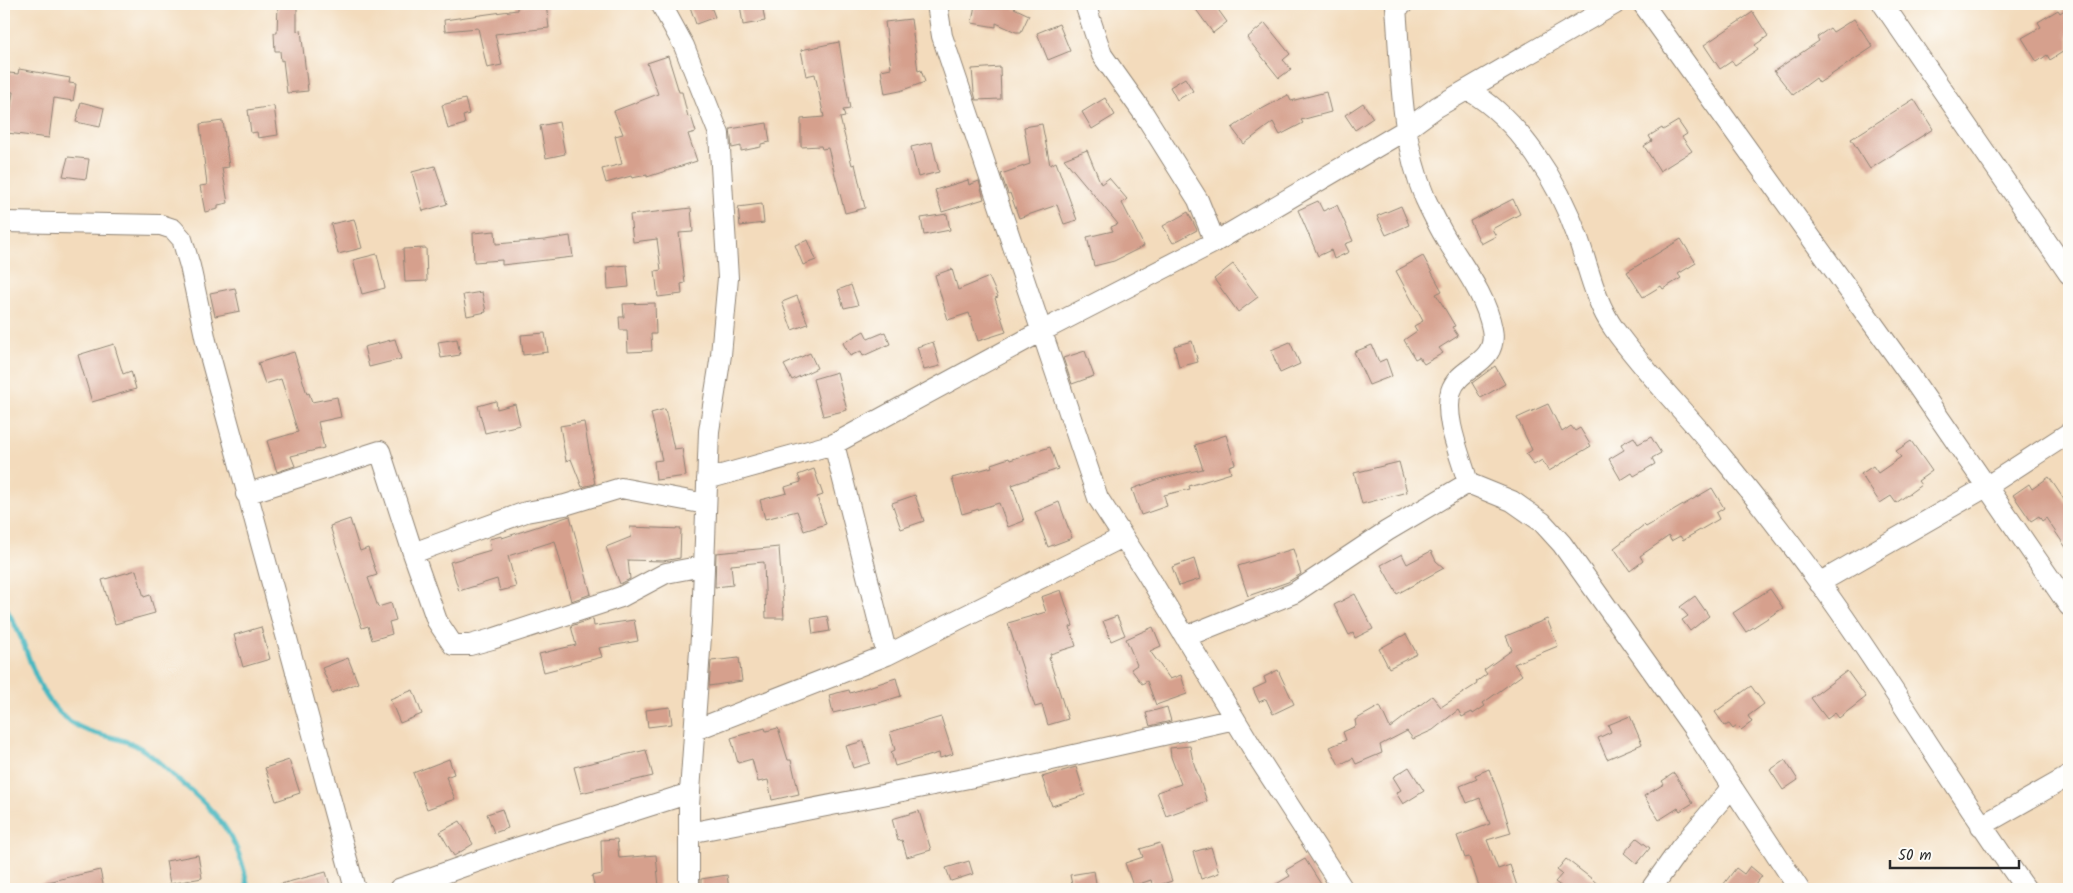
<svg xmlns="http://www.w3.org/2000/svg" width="2073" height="893" font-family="Kalam,sans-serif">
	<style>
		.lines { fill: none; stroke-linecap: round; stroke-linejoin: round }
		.stream { stroke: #48b7c0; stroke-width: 5 }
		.building { fill: #d6a08d }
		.street-casing { stroke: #8f8374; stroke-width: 22 }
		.street { stroke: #fff; stroke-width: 20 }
	</style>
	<rect width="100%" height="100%" fill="#fdfcf7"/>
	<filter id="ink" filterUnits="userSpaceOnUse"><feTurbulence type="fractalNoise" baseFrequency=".02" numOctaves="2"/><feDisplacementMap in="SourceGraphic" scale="10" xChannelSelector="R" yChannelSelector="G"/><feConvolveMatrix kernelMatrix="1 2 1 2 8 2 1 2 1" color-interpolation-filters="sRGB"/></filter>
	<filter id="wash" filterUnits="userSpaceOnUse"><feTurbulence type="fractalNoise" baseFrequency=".0096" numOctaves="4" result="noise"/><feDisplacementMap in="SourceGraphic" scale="20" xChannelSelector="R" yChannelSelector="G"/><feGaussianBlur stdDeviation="1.12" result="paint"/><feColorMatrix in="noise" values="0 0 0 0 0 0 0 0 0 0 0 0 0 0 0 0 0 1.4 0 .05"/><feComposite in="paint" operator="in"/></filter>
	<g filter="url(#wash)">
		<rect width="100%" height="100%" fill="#f3dbbc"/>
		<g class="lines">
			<!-- stream -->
			<path class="stream" d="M4 604C11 618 19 631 24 645 33 669 40 693 59 712 86 738 106 732 135 745 149 752 161 764 173 775 215 811 239 833 248 889"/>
		</g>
		<g id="blocks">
			<!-- building -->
			<path class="building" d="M278 4H297V31L301 30 308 91 287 93 283 60 281 61 280 51H275L274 33H277Z
				M546 4 549 28 495 34 502 65 487 68 478 28 445 31 444 20 517 10V7Z
				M689 4H710L715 17 696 24Z
				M740 4H762L765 21 743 25Z
				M975 4H1015L1014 8 1029 15 1021 32H1016L996 23V27L972 23Z
				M1192 4H1214L1227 22 1213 33Z
				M2069 7V48L2050 60 2047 55 2037 62 2022 38 2041 27 2038 22 2058 10 2060 13Z
				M1753 12 1768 36 1755 45 1758 49 1735 65 1732 61 1720 69 1704 45Z
				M911 19 918 71 921 70 925 82 900 91 885 94 881 70 891 68 885 22Z
				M1854 19 1873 47 1819 83 1816 78 1793 95 1774 71 1819 41 1817 37 1830 28 1833 32Z
				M1265 23 1290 54 1283 60 1291 69 1279 78 1247 38Z
				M1059 24 1070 51 1048 60 1037 33Z
				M839 42 850 109 843 110 845 117 840 118 852 165 855 164 865 208 845 213 828 148 822 149 821 146 801 147V119L824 117 815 74 806 76 801 50Z
				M668 56 679 92H682L688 117 691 116 696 132 688 134 697 161 647 177V175L632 178 631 176 606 183 602 169 622 164 615 136 623 134 614 111 658 94 647 63Z
				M1000 67 1001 99 976 100 974 92 972 69Z
				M19 69 70 78 69 83 76 84 73 101 54 98 49 138 7 133 13 92 7 91 9 73 18 74Z
				M1185 78 1193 91 1177 100 1170 87Z
				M1326 92 1331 112 1301 120 1303 123 1280 135 1273 122 1244 144 1232 128 1259 109 1260 110 1288 95 1291 101Z
				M1105 98 1115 115 1092 129 1082 112Z
				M465 99 469 114 463 116 465 124 448 129 442 105Z
				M1914 99 1933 129 1870 169 1851 139Z
				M81 102 104 108 100 127 76 122Z
				M1363 103 1373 118 1355 130 1345 115Z
				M274 106 278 135 258 138 257 132 251 133 248 110Z
				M223 121 229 167 222 168 228 203 218 205V209L205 212 200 186 207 185 200 124Z
				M1678 121 1687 134 1682 137 1692 151 1660 171 1644 146 1652 141 1649 136 1662 128 1663 130Z
				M559 122 565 154 546 158 540 126Z
				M767 123 770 142 761 144V147L741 151V146L732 148 730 129Z
				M1042 124 1050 165 1056 162 1077 220 1064 224 1057 205 1019 218 1010 193 1008 194 1001 174 1030 164 1024 127Z
				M932 142 939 172 918 177 911 147Z
				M1087 150 1101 184 1109 178 1127 199 1122 203 1144 246 1114 261 1094 266 1087 237 1113 231 1111 227 1118 224 1064 159Z
				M68 157 89 159 86 179 63 176Z
				M435 166 447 204 423 211 412 172Z
				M968 180 969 185 979 181 984 199 942 212 935 190Z
				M1513 199 1520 214 1492 229 1496 236 1481 244 1470 221Z
				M1318 201 1323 211 1337 205 1353 241 1345 244 1349 252 1334 259 1331 250 1318 256 1298 210Z
				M762 204 764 223 740 226 738 207Z
				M1401 206 1409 225 1386 235 1377 216Z
				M691 208 693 232 679 233 685 283 681 284 682 294 658 297 655 271 661 270 657 239 633 242 630 215Z
				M1188 212 1197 230 1173 243 1163 226Z
				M947 214 950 230 924 235 921 218Z
				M354 219 362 248 338 254 331 224Z
				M495 231 496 244 545 240 570 236 573 257 502 265V260L474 262 473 233Z
				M1681 239 1696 263 1678 274 1681 278 1663 289 1661 286 1643 297 1627 272Z
				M808 240 816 260 803 265 795 245Z
				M426 248 427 281 405 282 403 249Z
				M377 254 385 288 362 294 353 260Z
				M1423 256 1442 291 1436 294 1455 326 1452 327 1458 336 1439 348 1443 353 1424 364 1419 357 1415 359 1404 340 1417 331 1414 326 1423 321 1396 271Z
				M1233 264 1258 297 1238 312 1214 279Z
				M627 265 629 287 608 289 607 267Z
				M952 269 958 290 989 277 998 297 995 298 1006 332 978 341 969 313 948 320 935 275Z
				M851 285 858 305 844 308 838 290Z
				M235 288 240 311 215 316 210 293Z
				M482 292 486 312 467 316 463 295Z
				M797 296 808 324 792 330 782 302Z
				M655 303 656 334H651L652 351 628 352 627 330H620L619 317H624L623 304Z
				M864 331 868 339 885 332 890 344 863 356 861 351 850 356 843 343Z
				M545 333 548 352 523 355 521 335Z
				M395 339 401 359 369 367 364 347Z
				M457 339 460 355 441 358 438 342Z
				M1192 341 1198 362 1179 367 1174 346Z
				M933 342 940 366 924 370 917 347Z
				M1290 342 1300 364 1280 373 1271 350Z
				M114 344 123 374 131 371 136 389 92 402 78 355Z
				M1372 345 1379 362 1386 359 1392 376 1369 385 1354 352Z
				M1085 351 1094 376 1072 384 1063 358Z
				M294 352 307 394 309 393 312 402 337 397 341 417 318 422 324 448 291 456 295 466 277 472 267 441 298 432 281 379 265 384 258 363Z
				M810 353 817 368 792 380 784 365Z
				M1495 366 1505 384 1481 398 1472 383Z
				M837 372 847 410 823 416 813 379Z
				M496 401 497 409 515 404 520 425 485 433 478 406Z
				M1548 404 1562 432 1571 426 1575 431 1580 428 1591 446 1549 471 1542 460 1534 465 1526 454 1532 450 1517 418Z
				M665 409 674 449 682 448 686 476 656 480 654 461 662 460 651 413Z
				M584 422 595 484 582 487 571 459 566 461 560 426Z
				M1226 435 1235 464 1229 466 1231 473 1189 486 1190 489 1164 495 1167 506 1141 515 1132 489 1159 479 1203 469 1195 445Z
				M1634 437 1638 444 1651 437 1661 453 1652 458 1655 464 1634 476 1632 473 1621 480 1609 459 1624 450 1621 444Z
				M1911 441 1932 471 1918 481 1921 485 1896 503 1891 496 1880 503 1861 474 1873 466 1878 473 1901 457 1896 451Z
				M1050 447 1058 469 1012 485 1024 521 1008 527 999 503 962 514 952 478 992 467 991 464 1009 458 1010 460Z
				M1399 462 1407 492 1362 504 1354 473Z
				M814 469 823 495 817 497 826 524 804 531 797 511 765 519 760 500 787 493 785 487 801 482 798 475Z
				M2049 477 2069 507V552L2046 518 2042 521 2039 516 2031 521 2013 495 2029 484 2032 489Z
				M1712 488 1724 508 1716 513 1719 519 1683 540 1680 536 1671 541 1669 536 1640 556 1643 561 1630 571 1614 548 1644 525 1646 527Z
				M915 495 924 521 901 529 892 503Z
				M1059 502 1072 538 1048 547 1035 512Z
				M570 516 591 594 571 601 555 541 508 556 516 587 500 591 497 579 459 591 450 562 491 550 489 539 502 536V538Z
				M350 519 360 551 368 548 377 575 368 578 378 607 391 603 396 620 389 622 392 634 372 640 368 626 362 628 330 526Z
				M630 527 681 529 680 558 663 561 628 560 630 579 620 584 606 547 631 537Z
				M779 547 784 618H766L764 562 731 565 733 585 715 587 716 553Z
				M1293 549 1301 574 1288 582 1248 596 1238 566Z
				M1431 551 1436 561 1444 568 1397 594 1381 565 1402 554 1407 564Z
				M1194 559 1200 579 1179 586 1172 567Z
				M136 570 144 597 150 595 155 613 115 624 102 580Z
				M1770 589 1783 608 1746 632 1733 613Z
				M1061 590 1073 626 1070 627 1076 646 1050 654 1051 657 1049 658 1068 719 1048 725 1042 705 1035 707 1008 623 1046 612 1041 597Z
				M1355 594 1373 629 1355 638 1353 633 1349 635 1334 605Z
				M1695 596 1709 616 1690 631 1682 620 1688 616 1680 607Z
				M827 616 830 631 813 634 811 619Z
				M1117 616 1125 635 1111 641 1103 621Z
				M593 619 594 626 634 620 638 641 599 648 602 657 544 672 539 654 576 645 571 626Z
				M1547 619 1558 646 1514 664 1522 675 1483 703 1485 706 1473 714 1472 712 1462 717 1458 710 1433 730 1413 739 1407 731 1380 745 1382 753 1356 764 1353 758 1339 765 1330 747 1346 740 1343 732 1356 726 1355 720 1380 706 1390 728 1432 696 1441 707 1477 684 1476 682 1487 674 1484 670 1512 650 1506 636Z
				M261 627 270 659 243 667 234 635Z
				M1153 627 1161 646 1150 651 1170 679 1181 675 1187 694 1156 705 1147 681 1142 684 1131 669 1137 665 1126 639Z
				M1406 634 1417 654 1389 668 1379 649Z
				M348 658 358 683 332 693 322 668Z
				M739 658 742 681 709 686 711 661Z
				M1278 670 1294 704 1273 714 1266 699 1259 702 1253 689 1266 683 1264 677Z
				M1847 671 1866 697 1839 718 1835 713 1827 719 1811 698Z
				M896 678 901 696 875 704V703L833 713 829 695 849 690 850 693Z
				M1751 686 1764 704 1748 716 1752 722 1741 730 1737 726 1733 729 1729 724 1725 726 1715 712Z
				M413 690 422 714 400 723 390 699Z
				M670 707 672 724 648 727 646 710Z
				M1167 707 1171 721 1150 726 1146 713Z
				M1630 716 1642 744 1607 759 1598 738 1611 732 1608 725Z
				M941 717 953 754 940 758 939 753 895 766 891 752 895 750 890 732Z
				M765 728 766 731 778 728 788 760H791L799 794 772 800 768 780 758 782 752 759 738 763 731 738Z
				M864 741 870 763 853 768 846 746Z
				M1190 746 1193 761 1207 801 1166 816 1157 792 1181 784 1171 757 1170 748Z
				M646 750 653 776 581 793 574 767Z
				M449 759 454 774 446 777 455 799 427 809 413 773Z
				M289 760 300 793 276 801 265 768Z
				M1785 760 1798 780 1783 790 1770 770Z
				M1076 767 1085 795 1052 806 1042 777Z
				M1409 767 1424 791 1403 804 1396 793 1401 790 1393 777Z
				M1489 769 1500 797 1511 833 1487 840 1498 869 1510 865 1518 889H1480L1469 857 1465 858 1457 836 1490 824 1480 798 1467 803 1460 786 1477 779 1475 775Z
				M1674 773 1693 803 1680 811 1678 808 1659 820 1644 796 1664 784 1662 781Z
				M502 809 508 828 494 833 487 814Z
				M919 811 931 850 907 857 902 840 898 841 892 819Z
				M460 821 473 844 454 856 440 832Z
				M1637 838 1650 848 1637 864 1624 853Z
				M617 839 619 858 656 855 659 887 595 889 592 876 602 874 601 840Z
				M1160 843 1172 881 1153 887 1151 880 1133 886 1125 863 1143 857 1140 849Z
				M1211 847 1219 873 1201 879 1193 852Z
				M198 855 202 878 170 884 166 861Z
				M1305 859 1324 889H1268L1290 876 1286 870Z
				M1566 859 1592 879 1603 889H1565L1555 882 1562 874 1557 870Z
				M969 861 973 874 951 881 946 868Z
				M1750 866 1762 876 1752 889H1720L1736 868 1744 874Z
				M100 870 104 889H40L39 884Z
				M1094 871 1097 889H1073L1070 875Z
				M326 872 331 889H278L277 885Z
				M727 875 729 889H701V879Z"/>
		</g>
	</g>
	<g filter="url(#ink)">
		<use href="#blocks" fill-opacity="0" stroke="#8f8374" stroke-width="1"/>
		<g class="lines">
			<!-- street casing -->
			<g class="street-casing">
				<path id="street" d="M661 4 684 46 719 134 728 278 721 355 709 431 702 622 689 806V889
					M937 4 942 36 1098 498 1146 572 1259 759 1343 889
					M1085 4 1102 55 1144 114 1198 200 1215 242 1407 129 1437 107 1615 4
					M1403 4 1396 7C1401 70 1400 139 1425 198 1432 213 1440 230 1450 245 1466 271 1486 297 1492 329 1499 365 1459 365 1451 391 1443 419 1461 456 1468 483L1512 501 1542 522 1562 544 1693 728 1799 889
					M1643 4 1909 374 2069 606
					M1883 4 2069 274
					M1468 90C1519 119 1559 183 1578 238 1589 269 1595 302 1614 329 1647 375 1687 414 1722 457 1756 498 1788 540 1819 582 1892 682 1954 789 2026 889
					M4 222 161 225 173 229 182 239 190 266 206 341 355 889
					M707 479 834 444
					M246 494 380 451 413 553
					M1123 537 887 655 834 444 1042 331 1215 242
					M703 566 666 573 621 597 492 639 470 645H453L437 621 413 553 526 512 565 505 621 488 706 504
					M1819 583 1986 487 2069 433
					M1185 637 1294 593 1387 531 1468 483
					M695 730 887 655
					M1981 826 2069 776
					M689 833 989 774 1235 719
					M399 889 510 850 690 793
					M1651 889 1681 847 1732 787"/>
			</g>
			<!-- street -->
			<use href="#street" class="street"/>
		</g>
	</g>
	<!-- margin -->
	<rect width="2073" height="893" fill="none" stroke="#fdfcf7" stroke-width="20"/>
	<!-- scale -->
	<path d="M1890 860v8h129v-8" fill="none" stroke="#2b2b2b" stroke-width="2.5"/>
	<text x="1898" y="860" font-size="15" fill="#2b2b2b" stroke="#fdfcf7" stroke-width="4" paint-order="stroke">50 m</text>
</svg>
